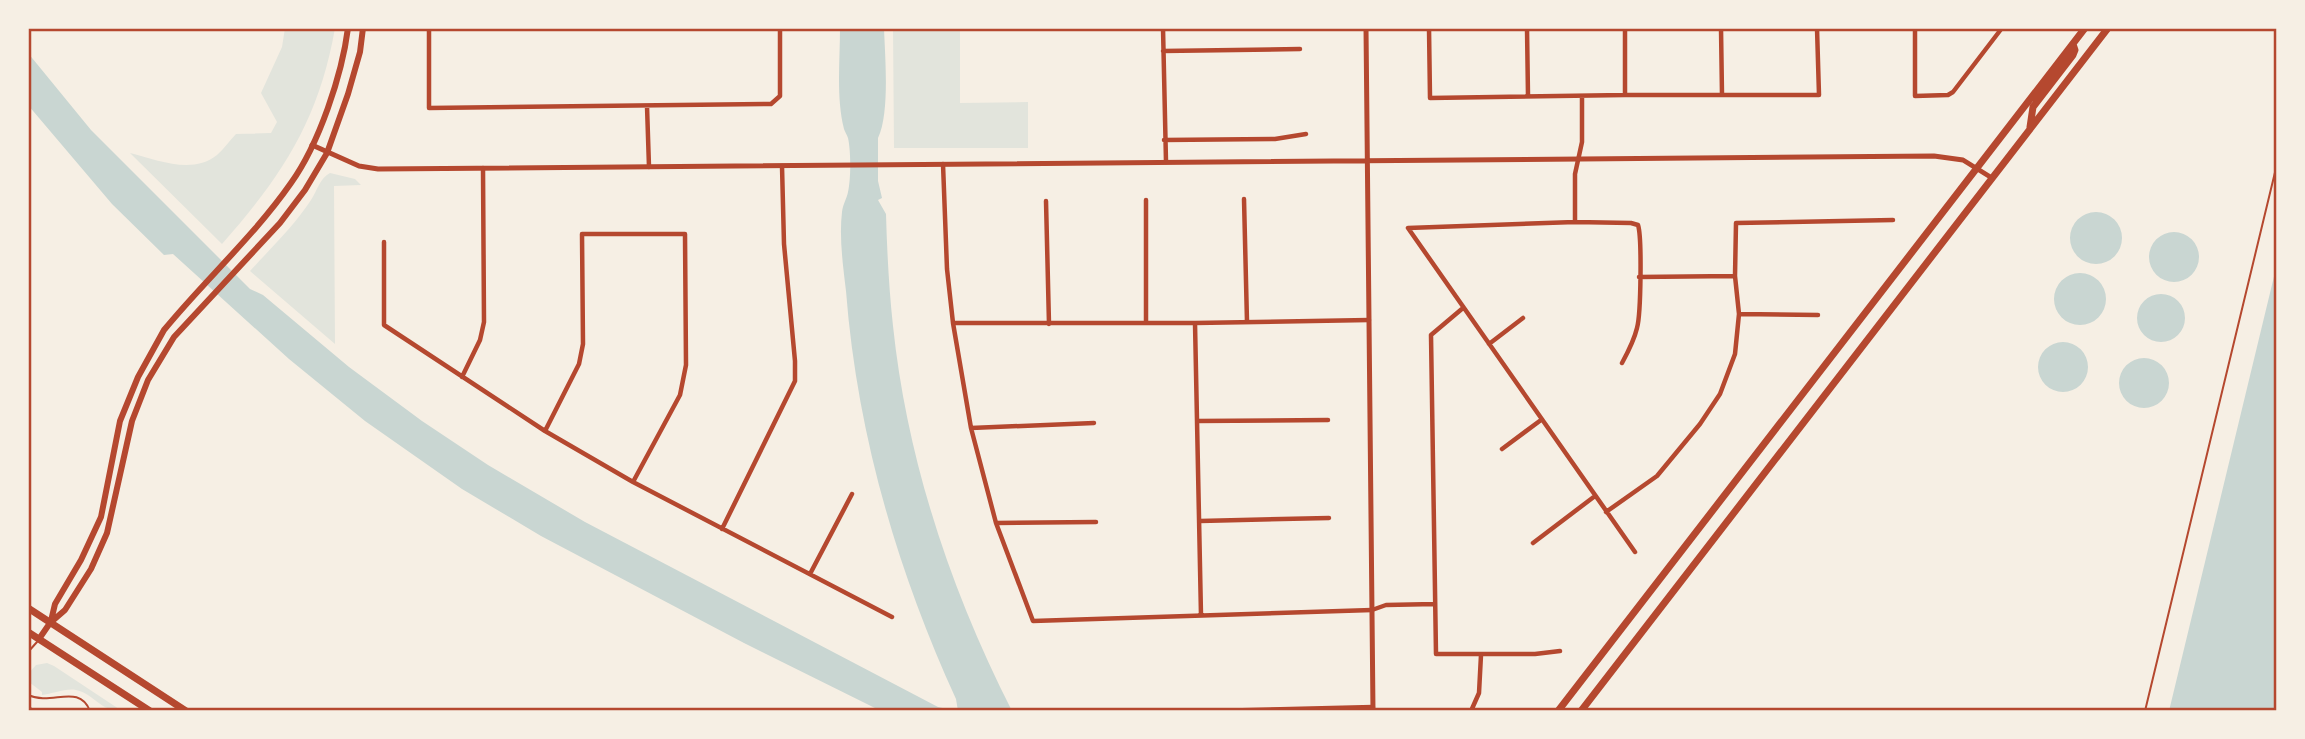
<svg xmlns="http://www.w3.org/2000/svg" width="2305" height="739" font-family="'Varela Round',sans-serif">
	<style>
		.green { fill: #e2e4dc }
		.water { fill: #c9d6d2 }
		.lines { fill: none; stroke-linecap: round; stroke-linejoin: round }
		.path { stroke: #b5482f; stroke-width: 2 }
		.service { stroke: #b5482f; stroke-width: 2 }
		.minor { stroke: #b5482f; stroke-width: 4.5 }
		.tertiary { stroke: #b5482f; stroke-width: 5 }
		.secondary { stroke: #b5482f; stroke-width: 6 }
		.primary { stroke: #b5482f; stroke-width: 7 }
		.trunk { stroke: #b5482f; stroke-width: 7 }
		.neatline { fill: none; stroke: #b5482f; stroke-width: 2.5 }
	</style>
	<rect width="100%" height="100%" fill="#f6efe4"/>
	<!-- green -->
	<path class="green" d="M285 28H335C319 120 282 176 222 244L130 153C158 160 192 175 217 155 224 149 230 140 236 134L271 133 277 122 261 93 282 47Z
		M893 28H960V103L1028 102V148H894Z
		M330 173 355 179 361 185 334 186 335 344 250 271C271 248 294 226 311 200 317 191 320 178 330 173Z
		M47 663 54 666 122 711C99 711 95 694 76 690 66 688 52 694 42 695V692L29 682V673L36 665Z"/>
	<!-- water -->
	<path class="water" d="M840 28H884C885 56 890 113 878 138V181L882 198 878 200 886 214C887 251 889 289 893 326 907 460 951 591 1012 711H958L956 699C897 570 857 433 846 291 843 266 839 237 842 212 843 204 847 198 848 192 851 179 851 151 848 138 847 135 845 132 844 129 836 97 840 61 840 28Z
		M28 53 91 130 250 289 263 295 349 367 422 421 488 465 585 522 938 707 956 711H881L744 643 541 536 462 489 365 421 289 359 173 254 164 255 112 204 28 105Z
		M2070 238a26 26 0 1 1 52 0a26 26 0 1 1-52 0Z
		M2149 257a25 25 0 1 1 50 0a25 25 0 1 1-50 0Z
		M2277 264V711H2169Z
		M2054 299a26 26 0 1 1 52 0a26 26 0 1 1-52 0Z
		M2137 318a24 24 0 1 1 48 0a24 24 0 1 1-48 0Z
		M2038 367a25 25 0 1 1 50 0a25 25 0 1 1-50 0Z
		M2119 383a25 25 0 1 1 50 0a25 25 0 1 1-50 0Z"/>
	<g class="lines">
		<!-- path -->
		<path class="path" d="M2145 711 2277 164"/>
		<!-- service -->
		<path class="service" d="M28 652 37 642
			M28 695C52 706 79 683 90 711
			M28 706 34 711"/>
		<!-- minor -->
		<path class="minor" d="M429 28V108L771 104 780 96V28
			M1163 28 1166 162
			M1429 28 1430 98 1625 95H1819L1817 28
			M1527 28 1528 96
			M1625 28V95
			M1721 28 1722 95
			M1915 28V96L1948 95 1953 92 2002 28
			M1163 51 1300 49
			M647 106 649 167
			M1164 140 1275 139 1306 134
			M943 164 947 269 953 323 971 428 996 523 1033 621 1372 610 1386 605 1435 604
			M1244 199 1247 322
			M1146 200V323
			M1046 201 1049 324
			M1575 222V174L1582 142V96
			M1408 228 1635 552
			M1408 228 1575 222 1631 223 1638 225C1642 237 1641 314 1637 328 1634 341 1628 352 1622 363
			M384 242V325L545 431 633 482 892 617
			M1639 277 1735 276
			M1463 308 1431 335 1436 654H1535L1560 651
			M1739 314 1818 315
			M953 323H1195L1369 320
			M1195 323 1201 615
			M1489 344 1523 318
			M462 377 480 340 484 322 483 168
			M1197 421 1328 420
			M971 428 1094 423
			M545 431 579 364 583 344 582 234H685L686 365 680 395 633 482
			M1502 449 1541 420
			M1606 512 1657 476 1700 424 1720 394 1735 354 1739 314 1735 276 1736 223 1893 220
			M1200 521 1329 518
			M996 523 1096 522
			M722 529 795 381V361L784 244 782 166
			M1533 543 1595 496
			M810 574 852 494
			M1212 711 1373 707
			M1471 711 1479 693 1481 655"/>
		<!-- tertiary -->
		<path class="tertiary" d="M1366 28 1373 711
			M312 145 359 166 378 169 1934 156 1963 160 1992 178"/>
		<!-- secondary -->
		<path class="secondary" d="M51 621 55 604 81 560 101 517 120 421 138 377 164 330C205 280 254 236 291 183 319 144 342 75 348 28
			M39 639 50 623 65 610 91 569 107 533 132 421 148 380 174 337 280 223 305 190 327 153 348 94 360 52 363 28"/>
		<!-- primary -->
		<path class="primary" d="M2030 127 2033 107 2073 55 2075 50 2073 44
			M1558 711 2085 28
			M1581 711 2108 28"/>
		<!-- trunk -->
		<path class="trunk" d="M28 608 186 711
			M28 632 150 711"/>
	</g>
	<!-- border -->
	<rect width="2305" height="739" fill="none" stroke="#f6efe4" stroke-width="60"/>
	<rect x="30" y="30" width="2245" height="679" class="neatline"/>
</svg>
